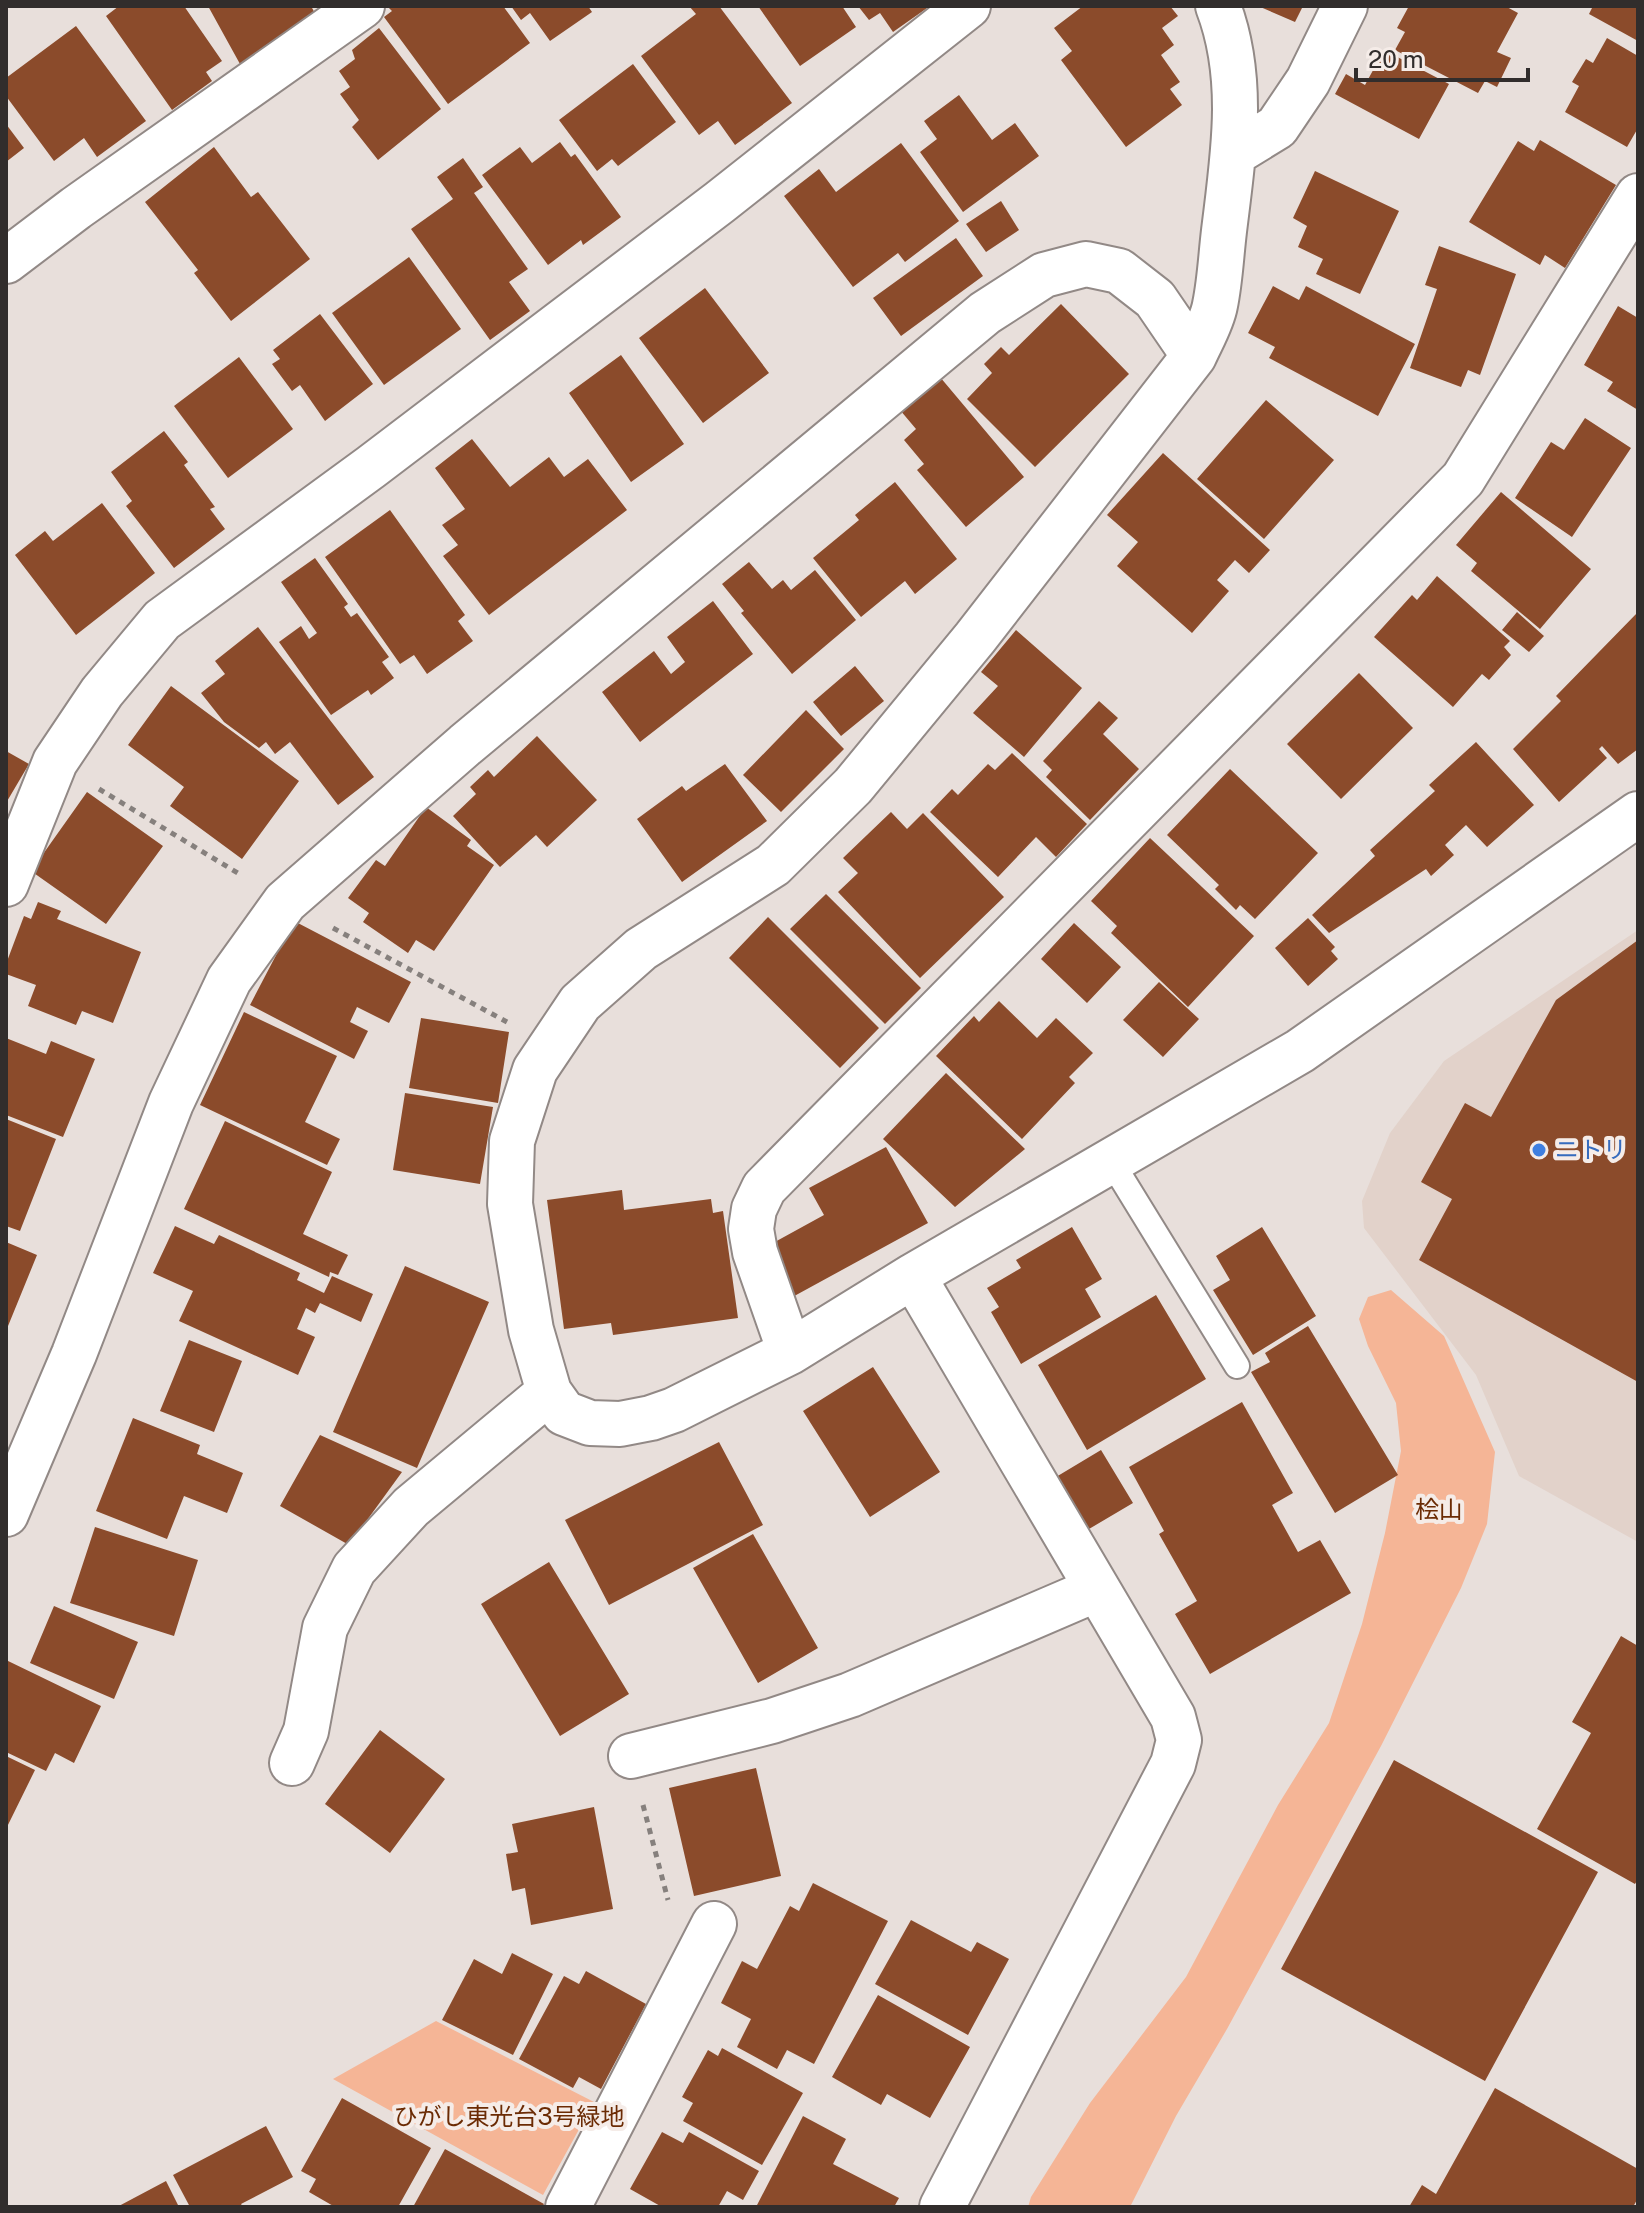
<svg xmlns="http://www.w3.org/2000/svg" width="1644" height="2213" font-family="'Public Sans','Noto Sans JP',sans-serif">
	<style>
		.built { fill: #e2d2ca }
		.green { fill: #f5b596 }
		.building { fill: #8b4b2b }
		.lines { fill: none; stroke-linecap: round; stroke-linejoin: round }
		.service-casing { stroke: #928986; stroke-width: 28 }
		.minor-casing { stroke: #928986; stroke-width: 48 }
		.path { stroke: #86807d; stroke-width: 5; stroke-dasharray: 6 6; stroke-linecap: butt }
		.service { stroke: #fff; stroke-width: 24 }
		.minor { stroke: #fff; stroke-width: 44 }
		.shop-dot { fill: #3f7fe0; stroke: #f5ece8; stroke-width: 3 }
		.labels { text-anchor: middle; stroke-width: 8; stroke-linejoin: round; paint-order: stroke }
		.shop-label { font-size: 24px; fill: #366cbe; stroke: #f5ece8; text-anchor: start }
		.park-label { font-size: 24px; fill: #6b2b04; stroke: #f5ece8 }
	</style>
	<rect width="100%" height="100%" fill="#e8dfdb"/>
	<!-- built -->
	<path class="built" d="M1638 930V1542L1519 1476 1476 1375 1364 1228 1362 1201 1390 1133 1444 1061Z"/>
	<!-- green -->
	<path class="green" d="M1391 1290 1444 1336 1495 1452 1487 1524 1461 1588 1381 1746 1227 2029 1176 2116 1130 2207H1028L1031 2197 1090 2103 1186 1977 1278 1805 1329 1723 1362 1624 1385 1533 1401 1451 1396 1403 1368 1346 1359 1319 1368 1297Z
		M436 2021 594 2102 543 2195 333 2079Z"/>
	<!-- building -->
	<path class="building" d="M119 6H162L164 8 167 6H184L222 61 206 72 212 81 172 110 106 16Z
		M208 6H311L319 21 240 64Z
		M387 6H503L530 43 448 104 384 17 392 11Z
		M511 6H588L592 12 550 41 530 13 521 20Z
		M689 6H719L792 103 735 145 718 121 699 135 641 56 696 14Z
		M758 6H842L856 27 800 66Z
		M858 6H930L893 32 880 13 869 20Z
		M1083 6H1170L1178 16 1162 28 1174 45 1161 55 1180 82 1170 89 1182 105 1126 147 1061 60 1072 51 1054 28Z
		M1258 6H1303L1295 22Z
		M1409 6H1505L1518 13 1497 52 1511 58 1497 87 1485 81 1478 93 1395 50 1405 32 1397 28Z
		M1593 6H1638V41L1589 14Z
		M76 26 146 121 97 157 84 138 54 161 6 96V78Z
		M379 28 441 109 378 160 352 127 359 120 340 94 350 87 339 71 355 59 352 50Z
		M1607 38 1638 56V128L1627 147 1565 112 1579 86 1572 82 1586 59 1593 63Z
		M1384 50 1449 84 1419 139 1335 94 1346 74 1365 85Z
		M633 64 676 122 618 166 612 159 597 171 559 120Z
		M959 95 992 140 1015 123 1039 156 963 212 920 152 937 139 924 121Z
		M6 124 24 148 6 162Z
		M1540 140 1616 185 1565 268 1545 255 1540 265 1469 222 1518 141 1534 151Z
		M560 142 571 157 575 154 621 217 583 245 581 240 548 265 482 175 520 147 532 163Z
		M901 143 959 221 905 262 898 253 853 287 784 196 819 169 836 192Z
		M214 147 251 197 258 192 310 259 231 321 194 273 198 270 145 202Z
		M463 158 483 187 474 193 528 269 509 282 530 311 490 340 411 229 453 199 437 177Z
		M1315 171 1399 211 1360 294 1316 274 1323 259 1298 247 1307 226 1293 218Z
		M1001 201 1019 230 986 252 966 224Z
		M956 238 983 276 901 336 873 298Z
		M1439 246 1516 274 1480 375 1468 370 1461 387 1410 368 1437 289 1425 285Z
		M409 257 461 329 384 385 332 313Z
		M1273 286 1299 300 1306 286 1415 344 1378 416 1269 358 1275 347 1248 333Z
		M705 288 769 373 703 423 639 338Z
		M1061 304 1129 374 1035 467 967 399 992 373 984 364 1001 347 1009 355Z
		M1618 306 1638 318V410L1607 391 1613 382 1584 365Z
		M320 314 373 384 325 421 300 385 292 391 272 364 280 359 273 350Z
		M621 355 684 444 631 482 569 393Z
		M239 357 293 429 228 478 174 406Z
		M940 377 1024 477 966 527 917 470 924 464 904 440 916 429 900 410Z
		M1266 400 1334 460 1264 539 1197 479Z
		M1585 418 1631 448 1572 537 1515 498 1551 442 1564 450Z
		M164 431 188 462 184 465 215 507 210 509 225 529 174 568 126 506 132 501 111 472Z
		M472 439 510 487 549 457 564 477 588 459 627 510 489 615 443 556 458 545 442 525 465 509 435 468Z
		M1163 453 1270 550 1249 573 1235 560 1217 580 1229 591 1192 633 1117 566 1138 542 1107 515Z
		M895 482 957 559 915 594 905 581 861 617 813 558 859 520 855 515Z
		M1501 492 1591 569 1540 629 1471 571 1477 563 1456 545Z
		M102 503 155 573 76 635 15 555 45 531 53 541Z
		M390 510 465 615 458 621 473 641 427 674 414 655 400 664 325 557Z
		M315 558 348 604 344 607 351 617 357 613 389 657 382 662 394 678 371 695 368 690 331 715 279 642 301 626 309 639 317 633 281 582Z
		M749 562 772 589 783 580 791 590 815 570 856 620 792 674 741 613 744 611 722 584Z
		M1437 576 1510 641 1504 647 1511 655 1489 680 1482 674 1453 707 1374 637 1412 595 1417 600Z
		M713 601 753 654 640 742 602 692 654 651 671 674 685 662 667 637Z
		M1517 612 1544 636 1529 652 1502 630Z
		M1638 612V749L1618 764 1602 746 1599 749 1607 758 1559 802 1513 749 1561 701 1556 696Z
		M258 627 374 777 338 805 290 742 275 754 266 742 259 748 224 722 201 693 225 674 215 661Z
		M1016 630 1082 688 1024 757 973 713 998 686 981 672Z
		M855 666 884 701 841 736 813 702Z
		M1359 673 1413 728 1341 799 1287 744Z
		M171 686 299 781 242 859 170 806 184 787 128 745Z
		M1099 701 1118 718 1103 734 1139 769 1090 820 1046 777 1052 770 1043 761Z
		M806 710 844 749 781 812 743 775Z
		M537 736 597 800 547 847 536 835 500 867 453 816 476 794 470 787 488 770 494 777Z
		M1476 742 1534 805 1487 847 1466 825 1445 845 1454 855 1431 876 1426 869 1329 933 1312 915 1375 856 1370 850 1435 791 1429 785Z
		M6 751 29 764 6 803Z
		M1012 753 1087 824 1056 857 1036 837 998 877 930 812 952 789 958 795 988 764 995 770Z
		M725 764 767 821 682 882 637 819 682 786 686 791Z
		M1230 769 1318 853 1255 919 1240 905 1236 910 1215 889 1219 885 1167 835Z
		M87 792 163 846 106 924 31 871Z
		M426 807 471 840 467 846 494 865 434 951 416 940 408 953 363 922 369 913 348 898 376 860 385 866Z
		M891 812 907 829 923 813 1004 897 920 978 838 892 858 873 843 858Z
		M1150 838 1254 936 1188 1007 1111 933 1117 926 1091 901Z
		M826 894 921 988 885 1024 790 929Z
		M38 902 61 911 57 919 141 952 113 1023 82 1011 76 1025 28 1006 36 985 6 974V964L24 916 31 919Z
		M768 917 879 1028 840 1068 729 958Z
		M1308 918 1335 947 1331 951 1338 959 1308 986 1275 948Z
		M294 921 411 982 389 1023 357 1007 350 1022 368 1031 354 1059 250 1005Z
		M1074 923 1121 967 1087 1003 1041 959Z
		M1638 940V1382L1419 1260 1452 1199 1421 1182 1465 1103 1491 1117 1556 1000Z
		M1159 982 1199 1019 1163 1057 1123 1020Z
		M999 1001 1037 1038 1056 1018 1093 1053 1069 1077 1075 1083 1022 1139 936 1056 974 1016 979 1022Z
		M244 1012 337 1056 305 1122 340 1139 327 1165 200 1105Z
		M421 1018 509 1032 498 1103 409 1088Z
		M6 1038 46 1054 51 1041 95 1059 63 1137 6 1115Z
		M946 1073 1025 1149 955 1207 883 1139Z
		M405 1093 493 1107 480 1184 393 1170Z
		M6 1119 56 1139 20 1231 6 1226Z
		M225 1121 332 1172 303 1234 348 1255 338 1275 330 1272 329 1277 184 1209Z
		M886 1147 928 1223 787 1300 773 1243 824 1215 809 1188Z
		M622 1190 624 1210 711 1199 713 1213 723 1211 738 1318 613 1335 611 1323 564 1329 547 1200Z
		M175 1226 214 1244 219 1235 300 1273 297 1280 324 1293 332 1276 373 1294 361 1322 320 1303 315 1313 306 1308 297 1329 315 1337 298 1375 179 1321 193 1291 153 1273Z
		M1072 1227 1102 1279 1085 1289 1101 1317 1021 1364 991 1312 999 1307 987 1288 1021 1268 1016 1260Z
		M1262 1227 1316 1316 1253 1355 1213 1290 1230 1280 1216 1256Z
		M6 1242 37 1255 6 1331Z
		M405 1266 489 1302 417 1468 333 1432Z
		M1156 1295 1206 1379 1087 1450 1038 1365Z
		M1308 1326 1398 1475 1335 1513 1251 1372 1270 1362 1265 1353Z
		M189 1340 242 1361 214 1432 160 1411Z
		M873 1367 940 1472 870 1517 803 1411Z
		M1242 1402 1293 1493 1272 1505 1298 1552 1320 1540 1351 1593 1210 1674 1175 1614 1197 1601 1159 1534 1164 1531 1129 1467Z
		M133 1418 200 1445 197 1454 243 1473 227 1513 184 1496 167 1539 96 1511Z
		M320 1435 402 1472 349 1545 280 1506Z
		M719 1442 763 1525 609 1605 565 1520Z
		M1101 1450 1133 1503 1089 1529 1056 1477Z
		M95 1527 198 1560 174 1636 70 1603Z
		M753 1534 818 1648 758 1683 693 1568Z
		M549 1562 629 1694 560 1736 481 1604Z
		M54 1606 138 1642 114 1699 30 1663Z
		M1621 1636 1638 1646V1879L1635 1884 1537 1829 1591 1733 1572 1722Z
		M6 1660 101 1706 74 1763 55 1753 46 1771 6 1752Z
		M380 1730 445 1779 390 1853 325 1804Z
		M6 1756 35 1770 6 1829Z
		M1394 1760 1598 1872 1485 2081 1281 1969Z
		M756 1768 781 1876 694 1896 669 1788Z
		M594 1807 613 1909 531 1925 525 1888 512 1891 506 1854 518 1852 512 1824Z
		M813 1883 888 1921 814 2064 787 2050 777 2069 737 2047 751 2019 721 2003 742 1961 757 1969 790 1906 799 1911Z
		M911 1920 971 1952 977 1942 1009 1959 968 2035 875 1984Z
		M512 1953 553 1974 513 2055 442 2020 474 1959 502 1974Z
		M586 1971 646 2004 601 2089 579 2077 573 2088 519 2059 564 1976 579 1984Z
		M878 1995 970 2047 930 2118 887 2094 881 2105 832 2077Z
		M722 2048 803 2093 762 2165 683 2121 693 2103 682 2097 708 2050 718 2056Z
		M1495 2088 1638 2169V2198L1633 2207H1409L1422 2185 1436 2194Z
		M342 2098 431 2148 398 2207H335L309 2192 316 2179 301 2171Z
		M803 2116 846 2139 833 2164 899 2198 894 2207H756Z
		M266 2126 293 2177 241 2204 243 2207H190L173 2175Z
		M662 2132 683 2143 689 2132 759 2171 743 2200 727 2191 718 2207H662L630 2189Z
		M445 2149 544 2204 542 2207H413Z
		M166 2181 179 2207H117Z"/>
	<g class="lines">
		<!-- service casing -->
		<g class="service-casing">
			<path id="service" d="M1111 1161 1237 1366"/>
		</g>
		<!-- minor casing -->
		<g class="minor-casing">
			<path id="minor" d="M1218 6C1246 79 1233 157 1224 231 1221 256 1220 281 1215 305 1212 322 1201 340 1194 356L975 638 853 786 773 865 641 949 580 1003 535 1070 512 1141 510 1204 531 1330 549 1392 564 1413 590 1423 620 1424 651 1418 674 1410 790 1352 913 1276 1300 1051 1638 814
				M1233 154 1277 127 1308 81 1345 6
				M6 261 76 208 362 6
				M6 884 55 762 102 692 162 620 371 467 720 202 968 6
				M913 1276 1173 1717 1179 1740 1173 1764 942 2207
				M790 1352 755 1252 751 1229 754 1209 764 1188 1463 479 1638 196
				M6 1514 74 1354 171 1103 229 980 285 902 465 745 985 313 1044 275 1086 264 1119 271 1155 299 1194 356
				M631 1756 772 1721 850 1695 1097 1589
				M292 1763 306 1731 325 1628 354 1569 411 1507 549 1392
				M568 2207 714 1924"/>
		</g>
		<!-- path -->
		<path class="path" d="M99 789 241 875
			M333 928 507 1022
			M643 1805 668 1900"/>
		<!-- service -->
		<use href="#service" class="service"/>
		<!-- minor -->
		<use href="#minor" class="minor"/>
	</g>
	<!-- markers -->
	<circle class="shop-dot" cx="1539" cy="1150" r="8"/>
	<g class="labels">
		<!-- shop labels -->
		<g class="shop-label">
			<text x="1555" y="1158">ニトリ</text>
		</g>
		<!-- park labels -->
		<g class="park-label">
			<text x="1439" y="1518">桧山</text>
			<text x="509" y="2125">ひがし東光台3号緑地</text>
		</g>
	</g>
	<!-- border -->
	<rect width="1644" height="2213" fill="none" stroke="#312d2c" stroke-width="16"/>
	<!-- scale -->
	<path d="M1356 68v12h172v-12" fill="none" stroke="#312d2c" stroke-width="4"/>
	<text x="1368" y="68" font-size="24" fill="#312d2c" stroke="#f5ece8" stroke-width="6" paint-order="stroke">20 m</text>
</svg>
